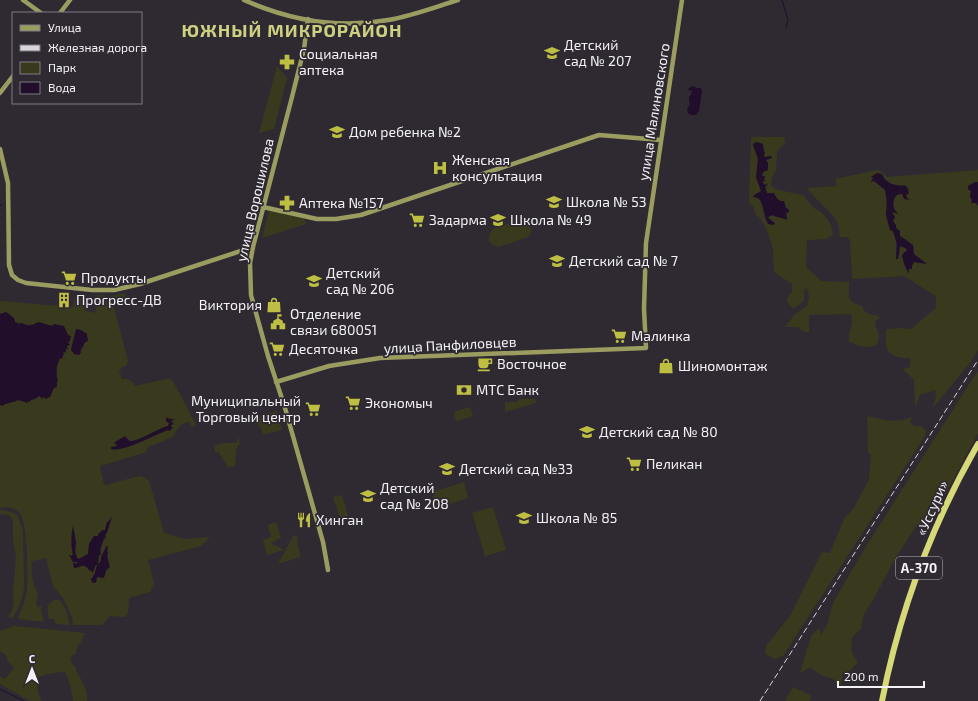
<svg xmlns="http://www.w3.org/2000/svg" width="978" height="701" font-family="'Exo 2',sans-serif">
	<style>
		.green { fill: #393a1d; fill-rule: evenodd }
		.water { fill: #210e2b }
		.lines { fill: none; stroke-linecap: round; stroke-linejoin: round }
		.stream { stroke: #210e2b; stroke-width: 1 }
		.secondary { stroke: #9b9d60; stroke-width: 4.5 }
		.highway { stroke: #d7d878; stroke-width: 6 }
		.rail { stroke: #d8d5da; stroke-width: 1; stroke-dasharray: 6 3; stroke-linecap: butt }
		.labels { text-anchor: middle; stroke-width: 3.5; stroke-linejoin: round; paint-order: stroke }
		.shield { fill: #2f2a32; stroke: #bab6bc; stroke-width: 1 }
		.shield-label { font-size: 13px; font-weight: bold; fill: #f5f2f7 }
		.poi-label { font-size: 14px; fill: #f5f2f7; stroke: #2f2a32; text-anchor: start }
		.street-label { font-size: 14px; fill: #f5f2f7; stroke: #2f2a32 }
		.district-label { font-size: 18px; font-weight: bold; letter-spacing: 1px; fill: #cdcf81; stroke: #2f2a32 }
	</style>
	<rect width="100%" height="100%" fill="#2f2a32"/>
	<!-- green -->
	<path class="green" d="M193 23H196L202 27 203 30 196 39 193 40 186 33Z
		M277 66 287 78 274 129 259 133Z
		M753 137H784L785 143 777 152 776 170 772 177 771 186 778 190 803 195 814 208 821 212 828 220 831 225 833 235 826 239 807 240 806 267 821 281 849 282C849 296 846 302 862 306 865 314 869 315 877 315L880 318 876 320 875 327C880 333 879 337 877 344 868 350 857 346 849 341 848 332 854 324 851 314L809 315V333L802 331 798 327H785L795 314 807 306 809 297 807 287 804 291V301L793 309 787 301 788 296 792 292V284L774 272 773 249 766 228 760 218 756 215 753 206 749 202 751 139ZM753 145 764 155 763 157 772 158 766 160 767 166 762 174 764 180 762 183 765 185 767 184 768 185 765 187 767 193 783 202 786 208 789 209V212L786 213 787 217 778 218 772 215 768 217 772 221 767 222C762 216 764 206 759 198L755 197 761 191 756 177 758 159Z
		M877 170 882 172 887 177 978 170V182H975L968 186V189L971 191V194L970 193V197L978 206V350L972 360 933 408 936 397 935 390 920 395 915 407 914 380 903 369 910 367V358C898 358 886 356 886 342 886 337 885 334 887 329L900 328 911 329 936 308V296L904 276 852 279 850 240 847 237H840C839 232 839 226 837 222 830 210 816 200 807 188L837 186 835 179ZM877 173 882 174 884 178 891 183V185L892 184 895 186 905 185 908 187 909 193 906 195 907 199 902 194H896C894 200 892 207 897 212H892L895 217 893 221 900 236 907 240 914 248V254L923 264 914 262 909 269V273L905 268 902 255 907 250 905 248 900 246 899 256 896 258V239L887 217 886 212 888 208 885 190 874 181 871 182 873 178 871 177Z
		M269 210 304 219 306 224 262 238Z
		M521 219C528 222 531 224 531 232L528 237 499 247 493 245 489 241V235L493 229Z
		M125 293 126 296 112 302 128 360 127 365 121 368 119 371 122 379C129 379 132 380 135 386L166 379H171L174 383 196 425 192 427 190 424V422C180 422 177 429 173 437L148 447 146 452 101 466 100 468 104 484 106 485 139 476 143 477 149 481 164 533 185 539 210 537 201 546 148 560 154 583 150 592 129 598 128 613 125 617 110 616 102 625H73L72 617 63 598 53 586 46 558 28 562 32 561C31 572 32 584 38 593L36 604 38 607 42 606 41 610 44 622 19 619 18 617C22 608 26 600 27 590 28 576 28 524 20 513 16 508 6 506 0 508V405L18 400 27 401V403L28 401 35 399 39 396 42 397 41 398 43 399 42 396 48 398 54 388 57 387V364L60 358 63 357V354L66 348 68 349 67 346 68 345 67 333 52 326 44 324 34 326 15 322 14 318 6 312 0 314V301L73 307 75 297 79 296 82 297 86 304 85 311 95 313 97 303 95 295 112 296ZM78 329 87 334V341L84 344V346L81 348V352L79 355H75L71 350 75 333ZM166 417 173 419 171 421 172 423 171 427H173L170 430C163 430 156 435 150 437 139 443 125 450 112 450L113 447 117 446 115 443 116 441 120 438H127L128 440C133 442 137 438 142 439L155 431 168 426 169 423 166 421ZM112 518 108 530 104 533 106 536C104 538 95 565 94 570H91L83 565 74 568 73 565 77 564 78 562H76V563L72 561 69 555 72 556 73 554 71 547 72 529 74 528V532L76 555 77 558 79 559 88 554 89 544 94 536 98 537 99 533 102 530H105L106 525ZM106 546 108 548C106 554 110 562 108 570L106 571 105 575 103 577H97L96 581 93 582 91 578C97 574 102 554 106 546Z
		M978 372V433L930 523 917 525 896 557 873 600 864 614 861 629 852 637 851 651 858 662 851 670 843 673 841 686 833 679 821 675 810 667 800 673 811 636 819 628 821 635 827 625 833 603 865 548 975 375Z
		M519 399H535L536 403 505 412V402H517Z
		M470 407 473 416 456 421 454 412Z
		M277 411 282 430 263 435 261 428 252 417Z
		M867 416 890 421 903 420 912 417 910 422 914 426H921L926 431 925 436 783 656 779 657 775 659 765 654 766 646 790 616 822 552 830 553 844 519 854 508 869 479 871 455 868 453Z
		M238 436 240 444 236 448V454L235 459 236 463 233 467 227 466 219 452 215 453V446C220 442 230 443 237 443Z
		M464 482 468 498 437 508 432 492Z
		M342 495 348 516 340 518 333 497Z
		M493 507 506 550 485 556 472 513Z
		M0 510 11 512 17 515 23 530 24 588C22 598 19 610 12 618L8 617C13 611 15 600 13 593L16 557 13 539V521L9 515 0 514Z
		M276 522 281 538 271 543 284 550 267 555 263 540 271 537 268 525Z
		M294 535 298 537 297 543 301 557 278 564Z
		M54 600H60L66 610 70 625 56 624 54 619H49L48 614V605Z
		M14 626 85 633 80 644 78 645 77 649 75 655 73 654 70 658 72 664 76 667V671C81 679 89 692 87 701H73L70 684 65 672C55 672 45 674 37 678 37 687 37 692 42 701H30L0 684V677L5 679 14 668 8 661 5 654 0 651V631Z
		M793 687 812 696 809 701H785Z"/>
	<!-- water -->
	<path class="water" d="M693 86 697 88H701L702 91 699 111 696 115H691L688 113 687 109 690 104 689 101V96L691 95 692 91 688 90 689 88Z
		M757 142 763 144 764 151 765 152 764 157 771 156 772 158 766 160 768 163V170L763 172 762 176H765L764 180 766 182 763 181V183L765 185 768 183 765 187 767 193H774C776 197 778 202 784 201L786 208 789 210V212L786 213 787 219 786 220C782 217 778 218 773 215L768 217 769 219 775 223 773 225 768 224C765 218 763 202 759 199 758 198 755 197 753 197L754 195 761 191 756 177 758 159 753 145 754 143Z
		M877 173 882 174C885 184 895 185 903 186L904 185C907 187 908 189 909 193L906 195 907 198 911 200 904 199 902 194C894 193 892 203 894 209 895 211 897 212 898 214L892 212 895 217 893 221 896 225V228L900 231V236L913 245 914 254 927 264 914 262 912 266V269H909V274L904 263 902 255 907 250 905 248 900 246 898 259H896L897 244 893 231 890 230C889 226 886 217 886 213 887 205 887 198 885 190L874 181 871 182 873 178 871 177Z
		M975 182H978V206L976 203H971L972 200 970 197 971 191 968 189V186Z
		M6 312 14 318 15 322 19 324 22 323C29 328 33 324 39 322L52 326 54 324 64 326 68 335 71 336 70 341 68 342 70 345 67 346 68 350 66 348V353L65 352 63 353 64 355H63L62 359 60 358C57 365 55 372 58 380L57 382V387L54 388 50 397 45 399 44 397H43V399L39 396 35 399 31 400 30 402 28 401V403L18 400C13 403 7 402 2 406L0 405V314Z
		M76 329 81 330 87 334 88 341 84 343 83 348 82 347 81 348 82 350H80L81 352 79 355 74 354 71 350Z
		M166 417 168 419H175L171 421 174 424 171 425V427H173L170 431 168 430C154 435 124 452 111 449V447L117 446V445L114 443 125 436C125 437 129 440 129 441 137 443 158 428 168 426L169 423 166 421Z
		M112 516 107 533 105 535 106 536 105 539 104 538C103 543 99 549 101 554L99 556 98 564 95 566 93 573 92 571H90C83 562 83 567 74 568L73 562 76 564 78 562H75L72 561 71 557 69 556V555L72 556 73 554C71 546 71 535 73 526L76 542 75 552 77 558 79 559 88 554 89 544 94 536H98V534L103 530H105L107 522 109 521Z
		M107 545 108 548 107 550 108 553 107 556 110 567 106 570 104 578 97 577 96 583 91 582 92 580 90 579 93 578V575L94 576 97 565 101 561V557Z"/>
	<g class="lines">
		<!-- stream -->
		<path class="stream" d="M782 0 788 20 786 28
			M0 206 2 204
			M0 689 24 701"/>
		<!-- secondary -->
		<path class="secondary" d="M23 0 41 13
			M244 0C289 20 339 29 388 20 412 16 435 7 458 0
			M60 13 70 0
			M308 19 304 49 292 97 253 247 250 263 251 295 268 356 285 408 323 542 328 570
			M0 93 13 76
			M0 149 8 183 9 265 12 275 18 280 26 283 92 290H114L140 284 253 247
			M263 207 317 219H336L361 215 599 135 661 140
			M276 382 329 366 380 358 646 348 644 309 646 243 682 0"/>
		<!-- highway -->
		<path class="highway" d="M882 701C900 610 932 524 978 444"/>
		<!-- rail -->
		<path class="rail" d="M760 701 978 360"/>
	</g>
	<!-- icons -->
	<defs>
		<g id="school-bare" transform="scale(1.2)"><path d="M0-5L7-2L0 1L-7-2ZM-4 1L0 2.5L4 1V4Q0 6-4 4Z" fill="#bebf42" stroke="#2f2a32" stroke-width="2.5" paint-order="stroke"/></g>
		<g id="pharmacy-bare" transform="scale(1.2)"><path d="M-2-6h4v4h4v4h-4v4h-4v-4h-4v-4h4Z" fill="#bebf42" stroke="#2f2a32" stroke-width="2.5" paint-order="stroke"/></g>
		<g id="hospital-bare" transform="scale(1.2)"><path d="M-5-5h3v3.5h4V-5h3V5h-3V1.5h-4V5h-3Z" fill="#bebf42" stroke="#2f2a32" stroke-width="2.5" paint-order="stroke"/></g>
		<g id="supermarket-bare" transform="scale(1.2)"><path d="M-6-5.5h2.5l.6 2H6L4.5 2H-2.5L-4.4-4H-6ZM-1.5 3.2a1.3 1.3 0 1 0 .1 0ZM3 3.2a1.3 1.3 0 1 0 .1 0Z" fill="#bebf42" stroke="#2f2a32" stroke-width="2.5" paint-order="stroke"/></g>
		<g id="building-bare" transform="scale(1.2)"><path d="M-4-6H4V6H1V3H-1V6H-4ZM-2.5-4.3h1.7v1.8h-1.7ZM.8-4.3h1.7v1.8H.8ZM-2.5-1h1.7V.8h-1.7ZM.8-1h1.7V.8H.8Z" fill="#bebf42" stroke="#2f2a32" stroke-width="2.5" paint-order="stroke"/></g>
		<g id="shop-bare" transform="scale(1.2)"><path d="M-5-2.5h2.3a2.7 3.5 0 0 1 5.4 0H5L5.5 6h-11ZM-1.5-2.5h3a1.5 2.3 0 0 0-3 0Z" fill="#bebf42" stroke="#2f2a32" stroke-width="2.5" paint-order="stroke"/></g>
		<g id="civic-bare" transform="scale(1.2)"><path d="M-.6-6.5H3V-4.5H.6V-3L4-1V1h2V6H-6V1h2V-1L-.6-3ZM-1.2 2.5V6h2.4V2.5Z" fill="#bebf42" stroke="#2f2a32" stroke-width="2.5" paint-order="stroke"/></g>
		<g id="cafe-bare" transform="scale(1.2)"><path d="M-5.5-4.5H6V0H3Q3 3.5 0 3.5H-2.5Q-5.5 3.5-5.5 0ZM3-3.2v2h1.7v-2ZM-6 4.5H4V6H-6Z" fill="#bebf42" stroke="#2f2a32" stroke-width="2.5" paint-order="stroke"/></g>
		<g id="bank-bare" transform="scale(1.2)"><path d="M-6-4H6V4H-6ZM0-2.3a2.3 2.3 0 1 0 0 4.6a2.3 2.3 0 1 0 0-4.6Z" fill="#bebf42" stroke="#2f2a32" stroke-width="2.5" paint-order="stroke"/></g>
		<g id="restaurant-bare" transform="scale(1.2)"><path d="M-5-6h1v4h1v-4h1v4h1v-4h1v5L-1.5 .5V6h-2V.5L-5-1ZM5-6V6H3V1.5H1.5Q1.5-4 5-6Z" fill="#bebf42" stroke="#2f2a32" stroke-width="2.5" paint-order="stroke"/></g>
	</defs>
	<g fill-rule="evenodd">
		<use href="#school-bare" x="552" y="53"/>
		<use href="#pharmacy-bare" x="287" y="62"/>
		<use href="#school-bare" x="337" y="132"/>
		<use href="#hospital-bare" x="440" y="168"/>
		<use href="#school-bare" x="554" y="202"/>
		<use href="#pharmacy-bare" x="287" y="203"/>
		<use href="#supermarket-bare" x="417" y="220"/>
		<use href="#school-bare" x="498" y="220"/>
		<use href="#school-bare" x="557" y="261"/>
		<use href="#supermarket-bare" x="69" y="278"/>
		<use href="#school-bare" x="314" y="281"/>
		<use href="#building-bare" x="64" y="300"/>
		<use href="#shop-bare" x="274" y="305"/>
		<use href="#civic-bare" x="278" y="322"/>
		<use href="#supermarket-bare" x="619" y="336"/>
		<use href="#supermarket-bare" x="277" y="349"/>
		<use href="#cafe-bare" x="485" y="364"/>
		<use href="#shop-bare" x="666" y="366"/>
		<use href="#bank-bare" x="464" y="390"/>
		<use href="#supermarket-bare" x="353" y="403"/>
		<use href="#supermarket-bare" x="313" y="409"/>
		<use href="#school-bare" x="587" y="432"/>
		<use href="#supermarket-bare" x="634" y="464"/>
		<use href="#school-bare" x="447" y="469"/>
		<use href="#school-bare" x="368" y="496"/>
		<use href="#school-bare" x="524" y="518"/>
		<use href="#restaurant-bare" x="304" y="520"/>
	</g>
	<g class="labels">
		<!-- shield labels -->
		<rect class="shield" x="896" y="557" width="46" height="22" rx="3"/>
		<g class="shield-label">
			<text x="919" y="573">А-370</text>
		</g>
		<!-- poi labels -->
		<g class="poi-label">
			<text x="564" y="50">Детский<tspan x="564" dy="16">сад № 207</tspan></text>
			<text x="299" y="59">Социальная<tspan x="299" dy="16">аптека</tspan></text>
			<text x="349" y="137">Дом ребенка №2</text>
			<text x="452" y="165">Женская<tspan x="452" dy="16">консультация</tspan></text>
			<text x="566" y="207">Школа № 53</text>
			<text x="299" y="208">Аптека №157</text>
			<text x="429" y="225">Задарма</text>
			<text x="510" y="225">Школа № 49</text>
			<text x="569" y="266">Детский сад № 7</text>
			<text x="326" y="278">Детский<tspan x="326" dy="16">сад № 206</tspan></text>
			<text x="81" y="283">Продукты</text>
			<text x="76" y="305">Прогресс-ДВ</text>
			<text x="262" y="310" text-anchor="end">Виктория</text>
			<text x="290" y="319">Отделение<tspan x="290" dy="16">связи 680051</tspan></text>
			<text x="631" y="341">Малинка</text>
			<text x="289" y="354">Десяточка</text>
			<text x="497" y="369">Восточное</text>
			<text x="678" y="371">Шиномонтаж</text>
			<text x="476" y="395">МТС Банк</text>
			<text x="301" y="406" text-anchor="end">Муниципальный<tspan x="301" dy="16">Торговый центр</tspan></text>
			<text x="365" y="408">Экономыч</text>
			<text x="599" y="437">Детский сад № 80</text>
			<text x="646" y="469">Пеликан</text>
			<text x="459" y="474">Детский сад №33</text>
			<text x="380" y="493">Детский<tspan x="380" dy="16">сад № 208</tspan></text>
			<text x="536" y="523">Школа № 85</text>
			<text x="316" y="525">Хинган</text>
		</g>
		<!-- street labels -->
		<g class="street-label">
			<text transform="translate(654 112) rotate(-81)" y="5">улица Малиновского</text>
			<text transform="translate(255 200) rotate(-77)" y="5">улица Ворошилова</text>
			<text transform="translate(450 345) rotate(-3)" y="5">улица Панфиловцев</text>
			<text transform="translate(932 508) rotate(-66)" y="5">«Уссури»</text>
		</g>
		<!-- district labels -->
		<g class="district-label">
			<text x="292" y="37">ЮЖНЫЙ МИКРОРАЙОН</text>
		</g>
	</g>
	<!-- legend -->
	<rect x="12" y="12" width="130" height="92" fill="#2f2a32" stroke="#7e7a81"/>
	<rect x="20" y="25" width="20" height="6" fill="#9b9d60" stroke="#7e7a81"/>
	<text x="48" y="32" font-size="12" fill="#f5f2f7">Улица</text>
	<rect x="20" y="45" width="20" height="6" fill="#d8d5da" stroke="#7e7a81"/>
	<text x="48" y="52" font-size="12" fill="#f5f2f7">Железная дорога</text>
	<rect x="20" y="62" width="20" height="12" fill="#393a1d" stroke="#7e7a81"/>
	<text x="48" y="72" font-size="12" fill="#f5f2f7">Парк</text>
	<rect x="20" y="82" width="20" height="12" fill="#210e2b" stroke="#7e7a81"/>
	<text x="48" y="92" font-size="12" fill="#f5f2f7">Вода</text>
	<!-- north arrow -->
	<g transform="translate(32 669)" stroke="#2f2a32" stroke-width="3" paint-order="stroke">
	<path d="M0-3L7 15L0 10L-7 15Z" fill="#f5f2f7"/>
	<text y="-6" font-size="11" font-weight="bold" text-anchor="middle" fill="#f5f2f7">С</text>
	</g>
	<!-- scale -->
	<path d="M838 681v6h86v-6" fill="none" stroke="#f5f2f7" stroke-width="2"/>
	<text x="844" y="681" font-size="12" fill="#f5f2f7" stroke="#2f2a32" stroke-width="3" paint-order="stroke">200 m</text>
</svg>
